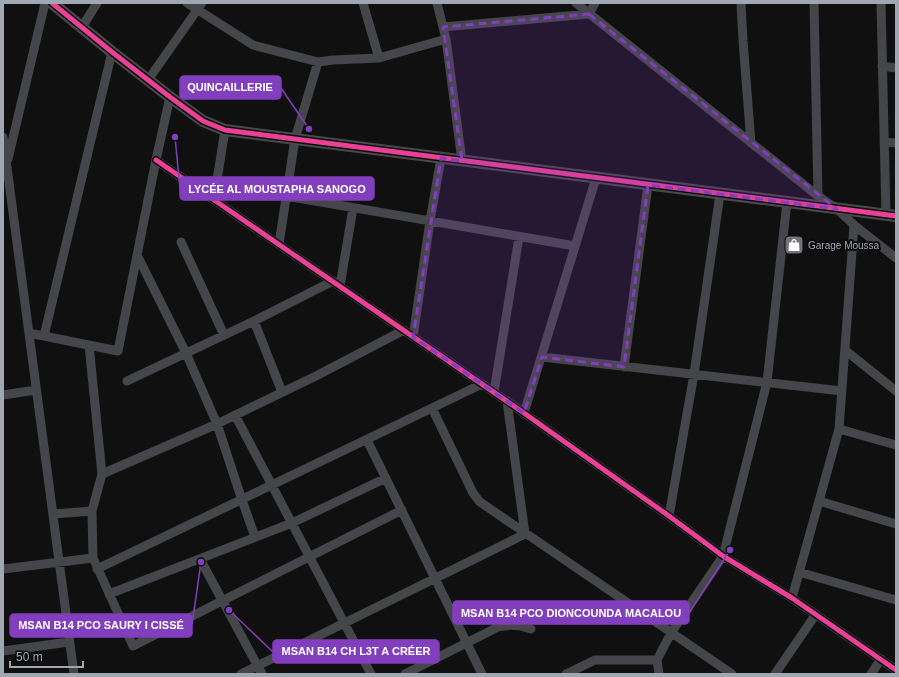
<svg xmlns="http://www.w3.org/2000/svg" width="899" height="677" font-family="Helvetica,sans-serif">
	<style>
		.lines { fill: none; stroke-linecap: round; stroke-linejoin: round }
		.street { stroke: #454649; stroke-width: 9 }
		.secondary { stroke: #494a4d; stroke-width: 12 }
		.cycleway-casing { stroke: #0b0b0c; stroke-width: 8 }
		.cycleway { stroke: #ea4096; stroke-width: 5 }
		.marked { fill: #813ebd; fill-opacity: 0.2; stroke: #813ebd; stroke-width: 3; stroke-dasharray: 8 5; stroke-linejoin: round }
		.labels { text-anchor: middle; stroke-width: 4; stroke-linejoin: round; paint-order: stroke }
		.poi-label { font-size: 10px; fill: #a0a7b3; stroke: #0b0b0c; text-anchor: start }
		.leader { fill: none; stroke: #813ebd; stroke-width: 1.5 }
		.callout-dot { fill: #813ebd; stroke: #0b0b0c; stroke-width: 1.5 }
		.callout { fill: #813ebd; stroke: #813ebd; stroke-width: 1.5 }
		.callout-label { font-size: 11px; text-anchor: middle; font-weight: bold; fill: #fff }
	</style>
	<rect width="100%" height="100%" fill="#101011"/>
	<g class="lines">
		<!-- street -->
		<path class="street" d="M187 3 253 45 318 62 333 60 379 58 446 39
			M363 3 379 58
			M437 3 446 39 462 161
			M576 3 818 196 837 209 854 225 896 258
			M741 3 743 41 751 143
			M814 3 818 196
			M881 3 886 215
			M82 27 97 3
			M443 27 589 14 595 3
			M882 66 896 68
			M148 80 202 3
			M3 137 74 674
			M884 142 896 143
			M8 159 45 3
			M156 160 524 413 669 516 723 556 792 598 896 670
			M286 196 575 246
			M214 199 225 130
			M181 242 224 335
			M279 244 295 139 318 62
			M137 255 186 353 217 424 242 500 255 537
			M340 286 353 208
			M254 321 282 392
			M29 333 118 351 156 160 170 97
			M44 336 112 52
			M413 337 430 221 441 158
			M89 345 102 474 92 511 93 558 133 646 402 510
			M845 350 896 391
			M542 357 842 391
			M624 367 648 185
			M127 381 254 321 333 281
			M494 392 519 237
			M3 395 36 390
			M432 408 473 493 480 502 732 674
			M524 413 596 178
			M235 415 371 674
			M839 429 896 445
			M367 440 482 674
			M102 474 217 424 316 376 404 330
			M819 501 896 524
			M53 514 92 511
			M669 516 694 374 720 194
			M200 559 262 674
			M3 569 93 558
			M97 569 482 384
			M799 572 896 600
			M109 594 292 523 386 478
			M792 598 839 429 854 225
			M3 651 69 642
			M657 660 671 633 723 556 767 382 787 202
			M241 674 525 534 507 401
			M405 674 498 627C510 624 520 625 531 629
			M566 674 595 660H657L659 674
			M775 674 816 614
			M871 674 881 659"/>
		<!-- secondary -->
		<path class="secondary" d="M52 3 112 52 170 97 203 121 225 130 896 216"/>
		<!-- cycleway casing -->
		<g class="cycleway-casing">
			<path id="cycleway" d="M52 3 112 52 170 97 203 121 225 130 896 216
				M156 160 524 413 669 516 723 556 792 598 896 670"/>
		</g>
		<!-- cycleway -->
		<use href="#cycleway" class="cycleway"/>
	</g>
	<!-- marked area -->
	<path class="marked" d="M589 14 837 209 648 185 624 367 542 357 524 413 413 337 441 158 462 161 443 27Z"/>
	<!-- icons -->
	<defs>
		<g id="shop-square" transform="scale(1)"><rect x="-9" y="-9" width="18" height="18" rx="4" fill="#6e727a" stroke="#0b0b0c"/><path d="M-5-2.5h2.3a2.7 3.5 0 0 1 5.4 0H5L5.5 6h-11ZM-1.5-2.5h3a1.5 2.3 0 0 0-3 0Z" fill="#fff"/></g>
	</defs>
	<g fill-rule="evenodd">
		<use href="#shop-square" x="794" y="245"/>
	</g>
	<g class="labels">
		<!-- poi labels -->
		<g class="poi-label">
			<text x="808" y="249">Garage Moussa</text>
		</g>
	</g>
	<!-- callouts -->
	<path class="leader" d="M309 129L281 88M175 137L180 189M730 550L689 613M201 562L192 625M229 610L273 652"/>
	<g class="callout-dot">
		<circle cx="309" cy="129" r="4"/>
		<circle cx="175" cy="137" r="4"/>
		<circle cx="730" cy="550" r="4"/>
		<circle cx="201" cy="562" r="4"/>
		<circle cx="229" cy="610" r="4"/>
	</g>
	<g class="callout">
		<rect x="180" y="76" width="101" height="23" rx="4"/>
		<rect x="180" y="177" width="194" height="23" rx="4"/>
		<rect x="453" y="601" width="236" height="23" rx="4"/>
		<rect x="10" y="614" width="182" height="23" rx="4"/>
		<rect x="273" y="640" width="166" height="23" rx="4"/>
	</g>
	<g class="callout-label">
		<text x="230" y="91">QUINCAILLERIE</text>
		<text x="277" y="193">LYCÉE AL MOUSTAPHA SANOGO</text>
		<text x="571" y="617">MSAN B14 PCO DIONCOUNDA MACALOU</text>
		<text x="101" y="629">MSAN B14 PCO SAURY I CISSÉ</text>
		<text x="356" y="655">MSAN B14 CH L3T A CRÉER</text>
	</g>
	<!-- border -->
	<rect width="899" height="677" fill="none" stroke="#a0a7b3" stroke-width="8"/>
	<!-- scale -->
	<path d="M10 661v6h73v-6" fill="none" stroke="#a0a7b3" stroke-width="2"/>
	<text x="16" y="661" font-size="12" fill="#a0a7b3" stroke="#0b0b0c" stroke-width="3" paint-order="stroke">50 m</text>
</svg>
